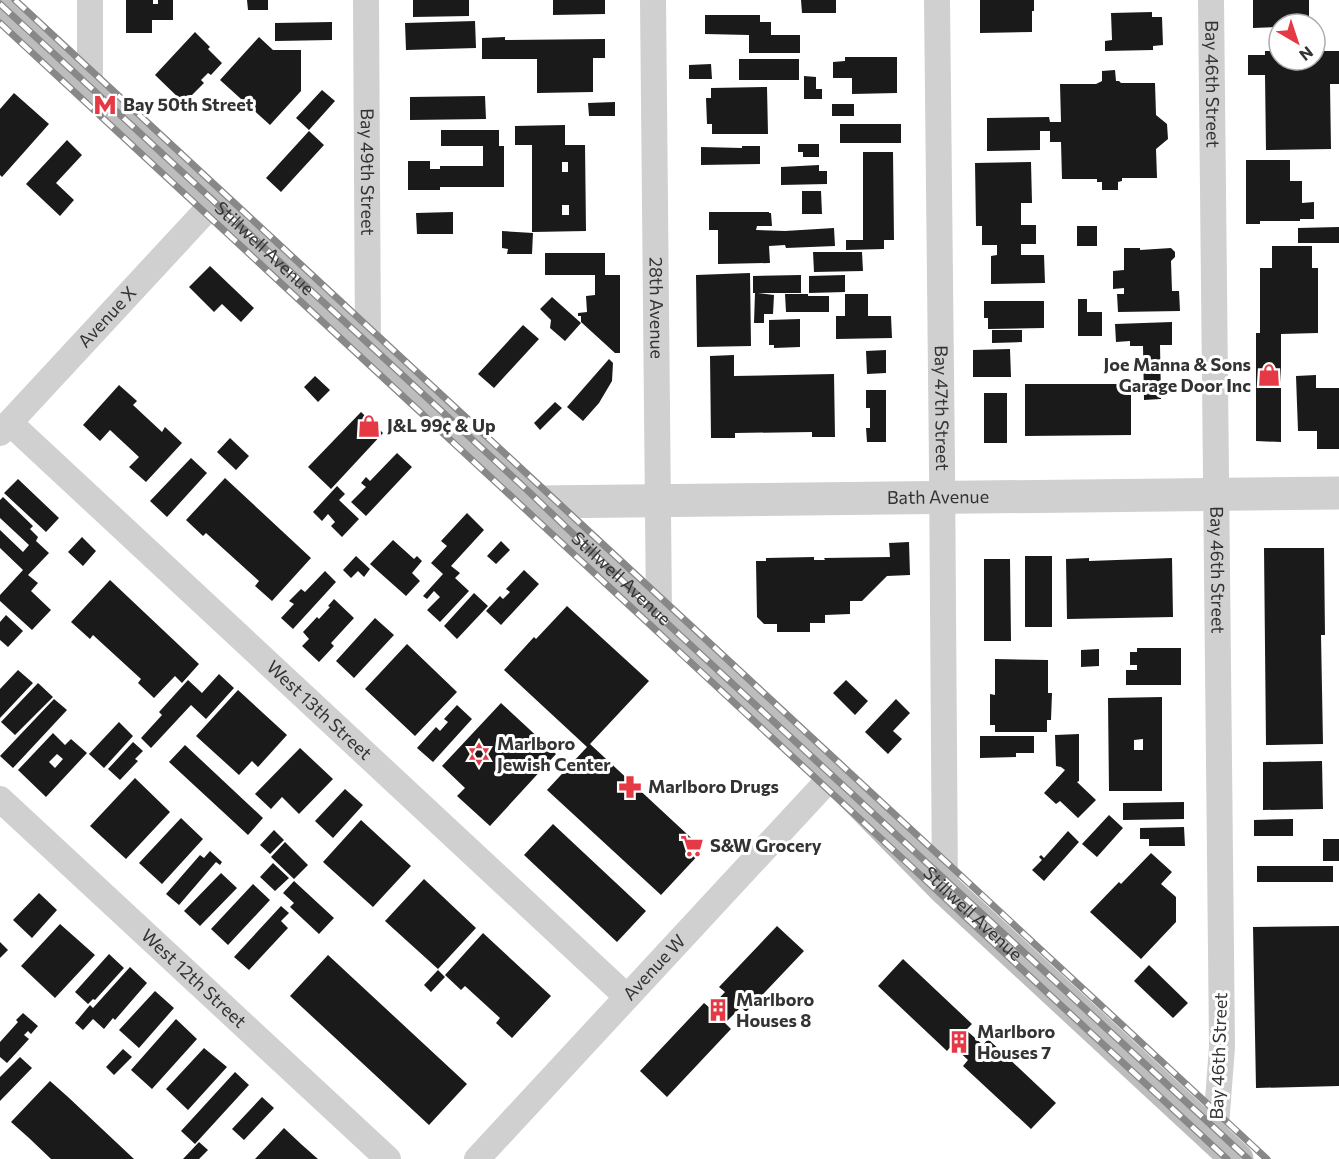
<svg xmlns="http://www.w3.org/2000/svg" width="1339" height="1159" font-family="Commissioner,sans-serif">
	<style>
		.building { fill: #1a1a1a; fill-rule: evenodd }
		.lines { fill: none; stroke-linecap: round; stroke-linejoin: round }
		.minor { stroke: #d0d0d0; stroke-width: 26 }
		.tertiary { stroke: #d0d0d0; stroke-width: 33 }
		.secondary { stroke: #bdbdbd; stroke-width: 33 }
		.rail-casing { stroke: #888; stroke-width: 7 }
		.rail { stroke: #fff; stroke-width: 4.5; stroke-dasharray: 14; stroke-linecap: butt }
		.labels { text-anchor: middle; stroke-width: 6; stroke-linejoin: round; paint-order: stroke }
		.street-label { font-size: 18px; fill: #333; stroke: #fff }
		.poi-label { font-size: 18px; font-weight: bold; fill: #333; stroke: #fff; text-anchor: start }
	</style>
	<rect width="100%" height="100%" fill="#fff"/>
	<!-- building -->
	<path class="building" d="M126 0H153V4H158V0H173V20H152V33H126Z
		M247 0H268V10H248Z
		M413 0H469V16L413 17Z
		M553 0H605V14L553 15Z
		M801 0H836V13H802Z
		M980 0H1034V11H1032V32L980 33Z
		M1253 0H1309V24H1279V27L1253 28Z
		M1152 12V17H1162L1163 45 1153 46V50L1105 51V41L1112 40 1111 13Z
		M705 15H760V22H771V35H800V53H749V35L705 34Z
		M475 21 476 48 406 50 405 23Z
		M332 22V40L275 41V23Z
		M195 32 210 47 208 49 222 63 211 75 208 73 201 80 204 83 184 103 155 75Z
		M259 37 273 50H301V91L270 125 220 80Z
		M505 37V40L605 39V58H593V92L537 93V59H482V38Z
		M1265 51H1279V60H1315V51H1339V84H1330L1331 149 1266 150 1265 75H1248V55H1265Z
		M845 57H897V93L852 94V78H833V62L845 61Z
		M739 59H799V80H739Z
		M711 64 712 79H689V65Z
		M1115 70 1116 81H1119L1121 83H1155L1156 115 1167 124 1168 139 1156 149 1157 178H1122V181L1118 182V190H1102V182H1097V179H1062L1061 142H1050V131H1040V150L987 151V118L1049 117 1050 122H1061L1060 84H1096L1102 81V71Z
		M804 76 816 77V89H822V99H804Z
		M767 87 768 134H712V124H707L706 98H711V88Z
		M322 90 335 101 309 130 296 118Z
		M14 93 49 124 2 177 0 175V109Z
		M485 96 486 119 410 120V97Z
		M615 102V116H589L588 103Z
		M832 104H854V116H832Z
		M840 124H901V143H840Z
		M565 125V145H585L586 231 532 232V145H515V126ZM562 162H568V172H562ZM562 205H569V215H562Z
		M441 130H499V146H504V187H440V190H408V161H430V169H440V166H483V146H441Z
		M309 131 324 145 281 192 266 178Z
		M67 140 82 155 56 183 74 200 60 216 26 184Z
		M798 144H819V157H803V152H798Z
		M742 146H760V164L701 165V147L742 148Z
		M863 152H893L894 240H884V249L846 250V240H863Z
		M1246 160H1290V181H1302V203L1314 202V219H1300V221H1260V224H1246Z
		M1031 162 1032 203H1021V225H1036V244H1021V255H1044L1045 283 991 284V256L997 255V245H982V226H976L975 163Z
		M819 165V171H827V184L781 185V167Z
		M802 191H821L822 214H802Z
		M453 212V234H417L416 213Z
		M709 212H769V213H771L772 226H757L756 230 785 231 834 228 835 246 786 248 785 245 769 246 770 263 718 264V230H709Z
		M1077 226H1097V246H1077Z
		M1339 227V243H1298V228Z
		M502 231 533 233 532 254H507L508 249 502 248Z
		M1272 246H1312V268H1318V333L1281 334V442L1256 441V333H1260V268H1272Z
		M1124 248H1140V250L1171 248 1175 252V257L1171 261 1172 291H1179L1180 311 1118 312 1117 294H1124V288L1113 289V271L1124 270Z
		M813 252H862L863 271 814 272Z
		M545 253H605V275H620V353H615L581 322V316H578V313L587 312 586 296 595 295V275H545Z
		M210 266 254 308 241 322 222 304 214 312 189 287Z
		M750 273 751 346 697 347 696 275Z
		M801 275V293H758L774 295 773 314H764V323H754L755 293H753V276Z
		M845 275V292L809 293V276Z
		M785 294H808V296H829V312H786Z
		M845 294H868V316H891L892 338 836 339V316H845Z
		M552 297 581 323 565 341 550 328 551 320 540 309Z
		M1078 299H1087V312H1102V336H1078Z
		M984 301H1044V328L988 329V318H984Z
		M800 319V347L774 348V345H769V320Z
		M1172 322V345H1160L1161 399 1144 400 1143 346H1130V341L1116 342 1115 324Z
		M523 325 539 339 494 388 478 374Z
		M992 330H1022V342L992 343Z
		M1010 349 1011 377H973V350Z
		M886 350V373L867 374 866 351Z
		M734 355V376L834 374 835 437H812V432L735 433V438H711L710 356Z
		M609 359 613 363 612 381 599 403 583 421 567 407Z
		M1316 375V388H1339V449H1317V431H1298L1296 376Z
		M315 376 330 390 318 402 304 387Z
		M1025 384H1131V435L1025 436Z
		M119 385 137 401 133 405 162 432 165 427 182 443 146 482 129 467 139 457 110 430 100 441 83 425Z
		M866 390H886V442H867L866 428H870V408H866Z
		M984 393H1007V443H984Z
		M555 402 562 408 540 430 534 423Z
		M361 412 383 433 331 489 308 467Z
		M230 438 249 456 236 470 217 452Z
		M397 453 412 467 366 516 351 502 366 487 361 483 366 477 370 481Z
		M191 458 207 473 167 517 150 501Z
		M225 478 311 558 272 601 255 586 259 581 206 533 203 536 186 520Z
		M18 479 59 518 46 532 4 493Z
		M337 486 345 494 339 500 359 519 342 537 331 526 335 522 328 514 322 521 313 512Z
		M3 497 33 526 30 529 38 537 36 541 49 553 28 575 38 583 31 591 51 610 32 630 0 601V595L23 570 0 548V530L23 552 29 545 0 518V500Z
		M467 513 484 530 451 566 460 573 455 578 469 591 440 622 427 610 440 597 434 591 427 599 423 596 443 574 431 563 447 546 441 541Z
		M82 537 96 551 83 566 68 552Z
		M393 540 414 559 417 556 422 561 412 573 420 581 406 596 370 564Z
		M501 541 510 550 496 564 487 556Z
		M909 542 910 575 887 576 862 601H850V614L825 615V623H810V632H777V624H764L757 617 756 561H766V558L814 557V560H825L824 558 890 557 889 543Z
		M1264 548H1324L1325 635H1321L1323 744 1266 745Z
		M356 556 370 569 364 577 358 571 351 578 343 570Z
		M1025 556H1052V627H1025Z
		M1089 558V561L1172 558 1173 617 1067 619 1066 559Z
		M984 559H1010L1011 641H984Z
		M524 570 539 584 501 625 486 611 500 596 503 599 510 592 506 589Z
		M325 571 336 582 293 629 281 618 294 604 289 601 301 589 305 592Z
		M110 580 199 664 182 683 175 676 154 698 138 683 141 679 93 635 90 639 71 622Z
		M474 593 488 606 457 639 444 626Z
		M334 599 354 618 331 643 334 646 319 662 302 646 309 639 303 632 317 617 319 619 330 607 328 606Z
		M567 606 649 681 590 744 702 848V851L661 895 547 790 587 747 504 670 534 637 536 639Z
		M6 615 23 631 8 647 0 640V622Z
		M375 618 394 635 354 678 336 661Z
		M407 644 457 692 415 736 365 689Z
		M1137 648H1181V685H1126V670H1137V665H1130V652H1137Z
		M1099 649V666L1081 667V650Z
		M995 659 1048 660V693H1052L1051 720H1047V732H995V725H990V694L995 695Z
		M18 670 33 683 0 718V689Z
		M219 674 234 688 206 719 191 705 151 748 141 738 162 715 159 712 188 680 202 693Z
		M846 680 868 701 855 715 833 693Z
		M38 683 53 697 15 735 1 722Z
		M238 690 287 735 258 767 252 761 239 775 196 736Z
		M1162 697V791H1109L1108 698ZM1143 739V750H1134V740Z
		M54 699 67 710 13 768 0 756Z
		M896 699 910 713 893 731 902 739 888 754 865 732Z
		M501 703 556 754 490 826 457 796 465 788 442 766Z
		M457 705 472 719 433 762 417 748 436 727 440 731 448 722 444 719Z
		M119 722 133 736 104 768 89 754Z
		M53 733 65 745 71 739 87 753 46 797 18 770ZM57 754 63 759 55 768 49 762Z
		M1079 734V781L1077 782 1096 800 1078 818 1060 801 1056 804 1044 793 1065 770 1061 767 1056 766 1055 735Z
		M980 736H1034V753H1016V757L980 758Z
		M133 742 143 751 135 759 138 761 120 780 108 769Z
		M185 745 263 818 248 835 169 762Z
		M300 748 333 779 299 814 282 797 271 809 255 794Z
		M1322 761 1323 809 1263 810V762Z
		M135 778 170 812 126 859 90 826Z
		M345 789 363 805 333 838 315 821Z
		M1184 802V819L1123 820V803Z
		M1109 815 1123 828 1097 857 1082 844Z
		M181 818 203 839 162 884 139 863Z
		M1293 819V836H1254V820Z
		M361 820 411 866 373 907 323 862Z
		M553 824 646 911 617 942 524 855Z
		M1184 827 1185 846H1149V839H1140V828Z
		M274 830 284 840 270 854 260 845Z
		M1068 831 1079 842 1044 881 1032 870 1042 860 1039 857 1041 855 1044 858Z
		M1323 839H1339V861H1323Z
		M285 842 308 865 294 879 271 857Z
		M210 851 222 862 220 865 216 862 179 905 166 894 200 855 204 858Z
		M1151 853 1172 872 1161 884 1176 897V922L1141 959 1090 912 1119 882 1121 884Z
		M273 863 289 878 275 891 260 877Z
		M1257 866H1333V882H1257Z
		M221 873 237 888 200 926 184 911Z
		M424 879 476 928 438 969 385 921Z
		M294 881 334 918 319 934 290 907 294 903 283 893Z
		M253 884 270 900 228 945 211 929Z
		M39 893 57 910 32 938 13 920Z
		M281 906 289 913 281 921 288 928 249 970 234 957Z
		M60 924 95 955 55 998 21 966Z
		M777 926 804 951 746 1012 741 1007 725 1023 731 1029 667 1097 640 1071 704 1003 710 1008 725 992 719 987Z
		M1339 926V1086L1256 1088 1253 927Z
		M483 933 551 996 512 1038 496 1023 500 1018 465 986 461 990 445 975Z
		M0 942 8 950 0 958Z
		M109 954 124 968 95 1000 93 999 88 1004 75 992Z
		M328 955 467 1084 429 1125 290 996Z
		M903 959 972 1024 966 1030 983 1045 988 1039 1056 1103 1031 1129 963 1066 968 1060 952 1045 947 1051 878 986Z
		M1149 965 1188 1003 1173 1018 1134 981Z
		M130 967 147 983 115 1020 113 1018 104 1029 93 1019 83 1030 75 1023 90 1005 93 1008Z
		M438 970 445 977 431 992 424 985Z
		M155 991 174 1008 139 1048 119 1030Z
		M23 1013 38 1026 31 1034 28 1031 24 1035 29 1039 7 1063 0 1057V1042L18 1022 16 1020Z
		M176 1019 197 1039 152 1089 131 1070Z
		M204 1048 227 1067 188 1110 166 1089Z
		M123 1049 132 1057 114 1075 106 1067Z
		M20 1057 32 1068 0 1101V1077Z
		M235 1072 249 1085 195 1144 181 1131Z
		M50 1081 68 1097 134 1159H51L29 1138 11 1122Z
		M262 1097 274 1108 244 1140 232 1129Z
		M284 1128 301 1144 318 1159H255Z
		M199 1142 208 1150 199 1159H183Z"/>
	<g class="lines">
		<!-- minor -->
		<g class="minor">
			<path id="s1" d="M366 0 368 346"/>
			<path id="s2" d="M653 0 659 614"/>
			<path id="s3" d="M937 0 942 466 945 889"/>
			<path id="s4" d="M1211 0 1222 1047 1215 1139"/>
			<path d="M90 88V0"/>
			<path id="s5" d="M10 423 627 997"/>
			<path id="s6" d="M0 433 214 202"/>
			<path id="s7" d="M0 799 388 1159"/>
			<path id="s8" d="M477 1159 833 775"/>
		</g>
		<!-- tertiary -->
		<path class="tertiary" id="s9" d="M538 502 1339 493"/>
		<!-- secondary -->
		<path class="secondary" id="s10" d="M0 4 833 775 945 889 1237 1159"/>
		<!-- rail casing -->
		<g class="rail-casing">
			<path id="rail" d="M15 0 1267 1159
				M0 4 527 490 670 626 1248 1159
				M0 23 1227 1159"/>
		</g>
		<!-- rail -->
		<use href="#rail" class="rail"/>
	</g>
	<!-- icons -->
	<defs>
		<g id="metro-bare" transform="scale(1.8)"><path d="M-5.5 5V-5H-3L0 0L3-5H5.5V5H3V-.5L0 4L-3-.5V5Z" fill="#e63946" stroke="#fff" stroke-width="2.5" paint-order="stroke"/></g>
		<g id="shop-bare" transform="scale(1.8)"><path d="M-5-2.5h2.3a2.7 3.5 0 0 1 5.4 0H5L5.5 6h-11ZM-1.5-2.5h3a1.5 2.3 0 0 0-3 0Z" fill="#e63946" stroke="#fff" stroke-width="2.5" paint-order="stroke"/></g>
		<g id="synagogue-bare" transform="scale(1.8)"><path d="M0-6.5L5.6 3.2H-5.6ZM0 6.5L5.6-3.2H-5.6Z" fill="#e63946" stroke="#fff" stroke-width="2.5" paint-order="stroke"/></g>
		<g id="pharmacy-bare" transform="scale(1.8)"><path d="M-2-6h4v4h4v4h-4v4h-4v-4h-4v-4h4Z" fill="#e63946" stroke="#fff" stroke-width="2.5" paint-order="stroke"/></g>
		<g id="supermarket-bare" transform="scale(1.8)"><path d="M-6-5.5h2.5l.6 2H6L4.5 2H-2.5L-4.4-4H-6ZM-1.5 3.2a1.3 1.3 0 1 0 .1 0ZM3 3.2a1.3 1.3 0 1 0 .1 0Z" fill="#e63946" stroke="#fff" stroke-width="2.5" paint-order="stroke"/></g>
		<g id="building-bare" transform="scale(1.8)"><path d="M-4-6H4V6H1V3H-1V6H-4ZM-2.5-4.3h1.7v1.8h-1.7ZM.8-4.3h1.7v1.8H.8ZM-2.5-1h1.7V.8h-1.7ZM.8-1h1.7V.8H.8Z" fill="#e63946" stroke="#fff" stroke-width="2.5" paint-order="stroke"/></g>
	</defs>
	<g fill-rule="evenodd">
		<use href="#metro-bare" x="105" y="105"/>
		<use href="#shop-bare" x="1269" y="375"/>
		<use href="#shop-bare" x="369" y="426"/>
		<use href="#synagogue-bare" x="479" y="754"/>
		<use href="#pharmacy-bare" x="630" y="787"/>
		<use href="#supermarket-bare" x="692" y="846"/>
		<use href="#building-bare" x="718" y="1010"/>
		<use href="#building-bare" x="959" y="1042"/>
	</g>
	<g class="labels">
		<!-- street labels -->
		<g class="street-label">
			<text dy="6" stroke="none"><textPath href="#s4" startOffset="84">Bay 46th Street</textPath></text>
			<text dy="6" stroke="none"><textPath href="#s1" startOffset="172">Bay 49th Street</textPath></text>
			<text dy="6" stroke="none"><textPath href="#s10" startOffset="360">Stillwell Avenue</textPath></text>
			<text dy="6" stroke="none"><textPath href="#s2" startOffset="308">28th Avenue</textPath></text>
			<text dy="6" stroke="none"><textPath href="#s6" startOffset="158">Avenue X</textPath></text>
			<text dy="6" stroke="none"><textPath href="#s3" startOffset="408">Bay 47th Street</textPath></text>
			<text dy="6" stroke="none"><textPath href="#s9" startOffset="400">Bath Avenue</textPath></text>
			<text dy="6" stroke="none"><textPath href="#s4" startOffset="570">Bay 46th Street</textPath></text>
			<text dy="6" stroke="none"><textPath href="#s10" startOffset="846">Stillwell Avenue</textPath></text>
			<text dy="6" stroke="none"><textPath href="#s5" startOffset="422">West 13th Street</textPath></text>
			<text dy="6" stroke="none"><textPath href="#s10" startOffset="1332">Stillwell Avenue</textPath></text>
			<text dy="6" stroke="none"><textPath href="#s8" startOffset="261">Avenue W</textPath></text>
			<text dy="6" stroke="none"><textPath href="#s7" startOffset="264">West 12th Street</textPath></text>
			<text transform="translate(1219 1056) rotate(-88)" y="6">Bay 46th Street</text>
		</g>
		<!-- poi labels -->
		<g class="poi-label">
			<text x="123" y="111">Bay 50th Street</text>
			<text x="1251" y="371" text-anchor="end">Joe Manna &amp; Sons<tspan x="1251" dy="21">Garage Door Inc</tspan></text>
			<text x="387" y="432">J&amp;L 99¢ &amp; Up</text>
			<text x="497" y="750">Marlboro<tspan x="497" dy="21">Jewish Center</tspan></text>
			<text x="648" y="793">Marlboro Drugs</text>
			<text x="710" y="852">S&amp;W Grocery</text>
			<text x="736" y="1006">Marlboro<tspan x="736" dy="21">Houses 8</tspan></text>
			<text x="977" y="1038">Marlboro<tspan x="977" dy="21">Houses 7</tspan></text>
		</g>
	</g>
	<!-- north arrow -->
	<g transform="translate(1297 42) rotate(141)"><circle r="28" fill="#ffffff" stroke="#adadad" stroke-width="1.5"/>
	<path d="M0-4.5L10 22L0 15L-10 22Z" fill="#e63946"/>
	<text y="-9" font-size="16" font-weight="bold" text-anchor="middle" fill="#333333">N</text>
	</g>
</svg>
